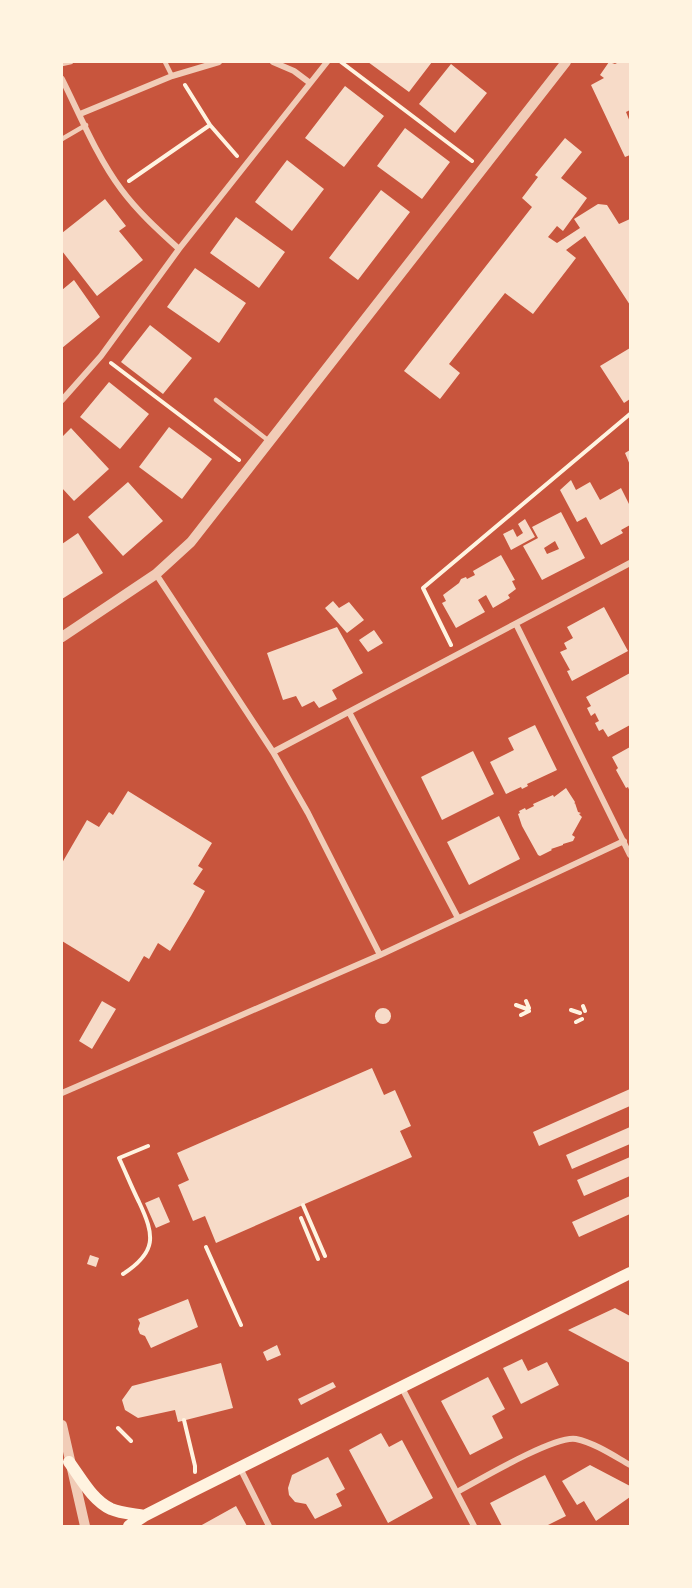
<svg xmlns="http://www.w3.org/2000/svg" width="692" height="1588" font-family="Roboto,sans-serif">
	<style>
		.building { fill: #f7dbc8; fill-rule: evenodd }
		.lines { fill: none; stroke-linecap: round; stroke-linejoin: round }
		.path { stroke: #fff3e0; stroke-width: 4 }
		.service { stroke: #f1ccb7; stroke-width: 4.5 }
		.minor { stroke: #f1ccb7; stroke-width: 6 }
		.tertiary { stroke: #f1ccb7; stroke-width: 10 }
		.secondary { stroke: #fff3e0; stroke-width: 12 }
	</style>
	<rect width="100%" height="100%" fill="#c8553d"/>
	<!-- building -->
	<path class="building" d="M368 62H432L409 92Z
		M609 62 615 64 619 62H630V110L626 112 630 122V155L625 157 591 85 604 78 600 75Z
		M451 64 487 93 455 133 419 104Z
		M345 86 384 116 344 167 305 138Z
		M405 128 450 162 422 199 377 166Z
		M565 138 582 152 561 178 587 198 563 231 557 226 548 237 557 243 580 228 574 219 598 204 607 205 619 224 630 219V305L585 236 566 250 576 258 533 314 505 293 449 364 460 373 440 399 404 371 532 207 522 198 538 177 535 175Z
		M287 160 324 189 292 231 255 202Z
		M381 190 410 212 358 280 329 258Z
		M105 199 126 226 119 231 143 260 97 296 62 251V233Z
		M236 217 285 252 259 288 210 253Z
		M195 268 246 303 219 343 167 307Z
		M74 280 100 317 62 348V290Z
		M150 325 192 358 163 394 121 362Z
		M630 348V399L624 403 600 366Z
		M109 382 149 414 120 449 80 417Z
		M169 427 212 459 182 499 139 467Z
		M71 428 109 469 74 501 62 488V437Z
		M630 450V465L625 453Z
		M571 480 576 490 590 482 600 500 621 488 630 506V525L621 530 623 533 601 545 586 517 577 522 560 490Z
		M128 482 163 521 123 556 88 517Z
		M561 512 585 558 542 580 523 546 538 538 532 527ZM555 541 559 549 547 554 544 548Z
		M525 519 535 537 511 550 503 534 513 529 517 537 523 533 518 524Z
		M78 533 103 573 62 599V544Z
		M501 555 515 580 512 581 516 589 508 595 510 598 493 608 486 595 478 600 485 612 456 628 442 603 446 601 443 595 459 583 461 579 466 577 467 579 475 575 473 571Z
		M333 601 339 608 349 602 364 620 347 633 325 608Z
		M604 607 628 651 572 681 567 671 570 670 560 652 567 649 564 643 573 638 567 627Z
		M337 627 363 673 332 690 337 699 319 708 314 701 302 707 296 696 283 700 267 653Z
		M374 630 383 643 368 652 359 640Z
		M630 673V725L608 737 603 729 599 731 595 723 599 721 595 713 591 716 587 708 591 706 586 697Z
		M535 725 557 770 527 784 528 786 522 789 521 787 506 794 490 762 514 750 508 738Z
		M630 747V792L628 787 626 788 616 770 618 768 612 757Z
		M473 751 494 794 442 820 421 777Z
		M566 788 575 802 574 804 575 803 578 812 581 813 579 814 582 817 572 835 575 837 573 841 563 844V845L551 849 552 850 540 856 538 855 522 826 518 814 520 813 519 811 525 808 526 810 534 806 533 804 553 795 554 797Z
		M128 791 212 843 198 866 203 869 193 884 205 891 191 916 170 951 158 943 149 959 144 956 129 982 62 941V889L63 886 62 885V863L87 820 99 827 109 812 113 815Z
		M499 816 520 859 469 885 447 842Z
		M102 1001 116 1009 92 1049 79 1041Z
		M375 1016a8 8 0 1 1 16 0a8 8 0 1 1-16 0Z
		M372 1068 384 1095 395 1090 411 1126 400 1131 412 1157 216 1243 205 1216 193 1221 178 1185 189 1180 177 1153Z
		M630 1089V1106L539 1146 533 1132Z
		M630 1127V1144L572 1169 566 1155Z
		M630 1157V1176L584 1196 577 1180Z
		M630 1196V1214L579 1237 572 1222Z
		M159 1197 170 1222 156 1228 145 1203Z
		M90 1255 99 1258 96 1267 87 1264Z
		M188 1299 198 1327 151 1348 145 1336 140 1334 138 1329 140 1323 138 1319Z
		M615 1308 630 1316V1363L568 1330Z
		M277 1345 281 1355 267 1361 263 1352Z
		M522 1359 528 1371 547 1362 559 1385 521 1404 503 1368Z
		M221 1363 233 1408 178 1422 175 1410 138 1418 125 1410 122 1400 132 1386Z
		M488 1377 505 1409 492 1416 503 1438 470 1455 441 1401Z
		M333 1382 336 1387 301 1405 298 1399Z
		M381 1433 389 1447 402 1440 433 1498 388 1523 349 1450Z
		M328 1457 345 1489 336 1494 342 1506 315 1519 306 1504 295 1502 289 1495 288 1488 292 1475Z
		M590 1465 630 1486V1497L596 1521 584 1501 577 1505 562 1481Z
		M545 1475 566 1516 546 1526H502L490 1503Z
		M236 1506 247 1526H200Z"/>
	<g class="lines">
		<!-- path -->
		<path class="path" d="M341 62 472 161
			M185 85 210 125 237 156
			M129 181 210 125
			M111 363 239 460
			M451 645 423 588 630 414
			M526 1001 529 1008
			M516 1005 527 1009
			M583 1006 585 1011
			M571 1010 580 1013
			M521 1015 529 1011
			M576 1022 582 1019
			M303 1205 325 1256
			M301 1218 318 1259
			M206 1247 241 1325
			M123 1274C157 1252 155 1236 139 1202 132 1188 126 1173 119 1158L148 1146
			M184 1420 195 1466V1472
			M118 1428 131 1441"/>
		<!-- service -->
		<path class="service" d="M165 62 172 76
			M62 64 71 62
			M62 139 86 125
			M216 400 269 441"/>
		<!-- minor -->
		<path class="minor" d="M273 62 294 71 310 83
			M62 79C80 115 97 157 121 189 138 212 158 230 179 249
			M80 114 172 76 219 62
			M62 400 101 356 179 249 327 62
			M156 574 273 752 308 813 380 955
			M516 624 630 855
			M349 712 458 918
			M273 752 630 563
			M62 1093 380 955 624 841
			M401 1386 474 1526
			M240 1468 269 1526
			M457 1492C479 1480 555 1435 576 1439 595 1443 614 1456 630 1465"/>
		<!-- tertiary -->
		<path class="tertiary" d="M62 637 156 574 191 542 566 62
			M62 1425 85 1526"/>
		<!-- secondary -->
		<path class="secondary" d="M69 1462C81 1478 92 1500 111 1509 120 1513 133 1514 144 1516
			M129 1526 144 1516 193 1491 630 1273"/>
	</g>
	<!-- border -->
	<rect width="692" height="1588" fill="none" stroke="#fff3e0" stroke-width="126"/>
</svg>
